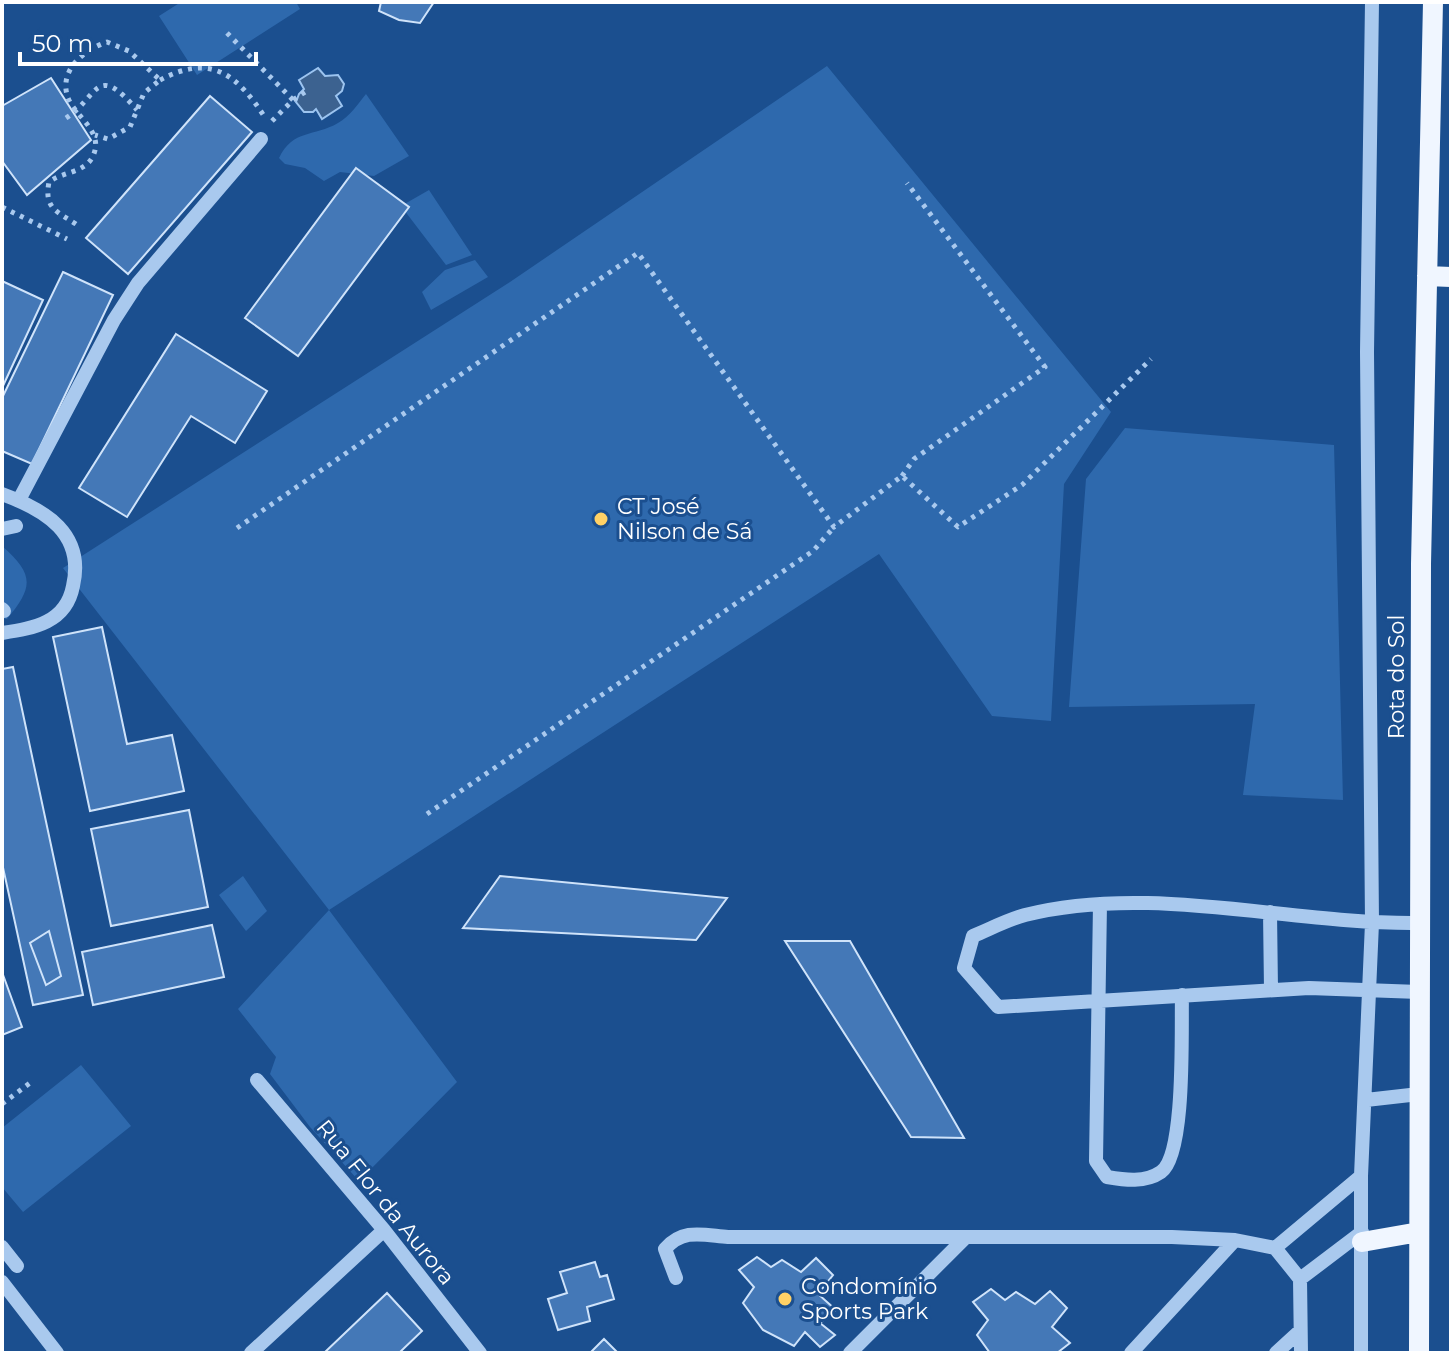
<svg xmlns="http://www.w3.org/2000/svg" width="1453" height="1355" font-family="Montserrat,sans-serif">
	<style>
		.green { fill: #2e69ad }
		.water { fill: #3c6290; stroke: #9cc4f0; stroke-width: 2 }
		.building { fill: #4478b7; stroke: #cfe3fa; stroke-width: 2 }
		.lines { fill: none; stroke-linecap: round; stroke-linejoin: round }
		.path { stroke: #a9c9ee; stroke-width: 5; stroke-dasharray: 4 6; stroke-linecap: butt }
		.minor { stroke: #a9c9ee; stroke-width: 14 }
		.major { stroke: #f0f6ff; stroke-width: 20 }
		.poi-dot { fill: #ffd166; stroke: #1b4f8f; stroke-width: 3 }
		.labels { text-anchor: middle; stroke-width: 6; stroke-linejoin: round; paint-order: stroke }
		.poi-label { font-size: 22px; fill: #fff; stroke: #1b4f8f; text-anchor: start }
		.street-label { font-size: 22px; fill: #fff; stroke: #1b4f8f }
	</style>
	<rect width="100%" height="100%" fill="#1b4f8f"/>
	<!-- green -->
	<path class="green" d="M181 2H296L300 9 197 75 159 16Z
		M827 66 1111 412 1064 484 1051 721 992 716 879 554 329 910 457 1082 359 1181 310 1127 270 1074 276 1057 238 1009 329 910 63 568 510 282Z
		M366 94 409 156 374 176 340 172 324 181 305 168 285 164 279 158C293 129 314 137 338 123 350 116 358 104 366 94Z
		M429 190 472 255 446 265 401 206Z
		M475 260 488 277 431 310 422 292 445 270Z
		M1125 428 1334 445 1343 800 1243 795 1255 704 1069 707 1086 479Z
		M2 546C34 574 34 587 7 619L2 618Z
		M243 876 267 911 246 931 219 895Z
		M81 1065 131 1126 23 1212 2 1187V1128Z"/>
	<!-- water -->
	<path class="water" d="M318 68 325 76 338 75 344 84 342 91 336 96 342 106 322 119 316 109 313 112H304L296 102 299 94 304 89 299 80Z"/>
	<!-- building -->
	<path class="building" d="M381 2H434L420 23 399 20 379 11Z
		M51 78 91 140 27 195 2 161V106Z
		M210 96 252 132 128 274 86 238Z
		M356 168 409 207 298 356 245 318Z
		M63 272 113 295 32 464 2 451V398Z
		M2 281 43 300 2 388Z
		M176 334 267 391 235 443 191 416 127 517 79 488Z
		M102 627 127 744 172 735 184 791 90 811 53 637Z
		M13 667 83 995 33 1005 2 863V669Z
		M189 810 208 907 111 926 91 829Z
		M500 876 727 898 696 940 463 928Z
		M212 925 224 977 93 1005 82 952Z
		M49 931 61 976 46 985 30 943Z
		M785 941H850L964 1138 911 1137Z
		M2 972 22 1027 2 1035Z
		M757 1257 771 1267 782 1260 801 1272 816 1258 833 1275 818 1294 836 1310 820 1323 835 1335 820 1347 805 1332 794 1346 763 1330 743 1303 754 1287 739 1270Z
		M595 1262 600 1277 607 1275 614 1299 587 1307 590 1321 558 1330 548 1299 567 1293 560 1272Z
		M991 1289 1005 1300 1016 1292 1035 1304 1050 1291 1067 1308 1052 1327 1070 1343 1057 1353H990L977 1335 988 1320 973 1302Z
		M387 1293 422 1331 399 1353H324Z
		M604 1339 618 1353H590Z"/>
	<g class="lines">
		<!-- path -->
		<path class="path" d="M227 33 293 100
			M160 80C211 53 237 74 266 119
			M66 118C99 97 95 61 137 110
			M272 121 293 100 308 90
			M2 207 67 239
			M76 224C56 211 44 208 49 182 62 172 83 173 92 158 106 132 76 118 68 98 58 70 84 50 107 42L129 51 160 80 144 93 130 127 108 139 95 135
			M902 476 914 459 1045 367 907 183
			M237 528 638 253 834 527 902 476 958 527 1022 485 1151 359
			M427 814 813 551 834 527
			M2 1104 30 1083"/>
		<!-- minor -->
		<path class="minor" d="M2 494C46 510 85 534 73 586 66 623 34 628 2 633
			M19 500 114 320 138 283 261 139
			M2 529 16 526
			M2 609 4 611
			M1100 904 1096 1161 1107 1177C1125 1180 1145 1183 1161 1172 1186 1155 1181 1028 1182 995
			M1270 912 1271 990
			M1419 992 1309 988 998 1007 964 968 973 936C990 929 1007 920 1025 915 1152 883 1291 925 1420 923
			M257 1080 384 1230 480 1353
			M1366 1100 1419 1094
			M2 1247 17 1266
			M1275 1248 1361 1176
			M676 1278 665 1249C683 1228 703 1235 728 1237H1172L1235 1240 1275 1248 1300 1279 1301 1353
			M1300 1279 1362 1232
			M2 1282 57 1353
			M251 1353 384 1230
			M850 1353 965 1238
			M1131 1353 1235 1240
			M1276 1353 1300 1331
			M1361 1353V1176L1372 923 1367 352 1372 2"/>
		<!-- major -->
		<path class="major" d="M1427 276 1451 277
			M1362 1242 1419 1232
			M1419 1353 1421 564 1433 2"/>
	</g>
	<!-- markers -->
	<g class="poi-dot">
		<circle cx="601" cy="519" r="8"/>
		<circle cx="785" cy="1299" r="8"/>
	</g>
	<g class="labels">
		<!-- poi labels -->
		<g class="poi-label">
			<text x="617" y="514">CT José<tspan x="617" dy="25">Nilson de Sá</tspan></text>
			<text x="801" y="1294">Condomínio<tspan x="801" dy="25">Sports Park</tspan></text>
		</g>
		<!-- street labels -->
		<g class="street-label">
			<text transform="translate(1396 677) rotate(-90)" y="8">Rota do Sol</text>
			<text transform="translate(386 1202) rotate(51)" y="8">Rua Flor da Aurora</text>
		</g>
	</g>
	<!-- border -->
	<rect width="1453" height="1355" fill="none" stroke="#ffffff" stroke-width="8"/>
	<!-- scale -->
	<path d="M20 52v12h236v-12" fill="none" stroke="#ffffff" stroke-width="4"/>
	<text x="32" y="52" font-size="24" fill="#ffffff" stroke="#1b4f8f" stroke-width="6" paint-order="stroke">50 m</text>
</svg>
